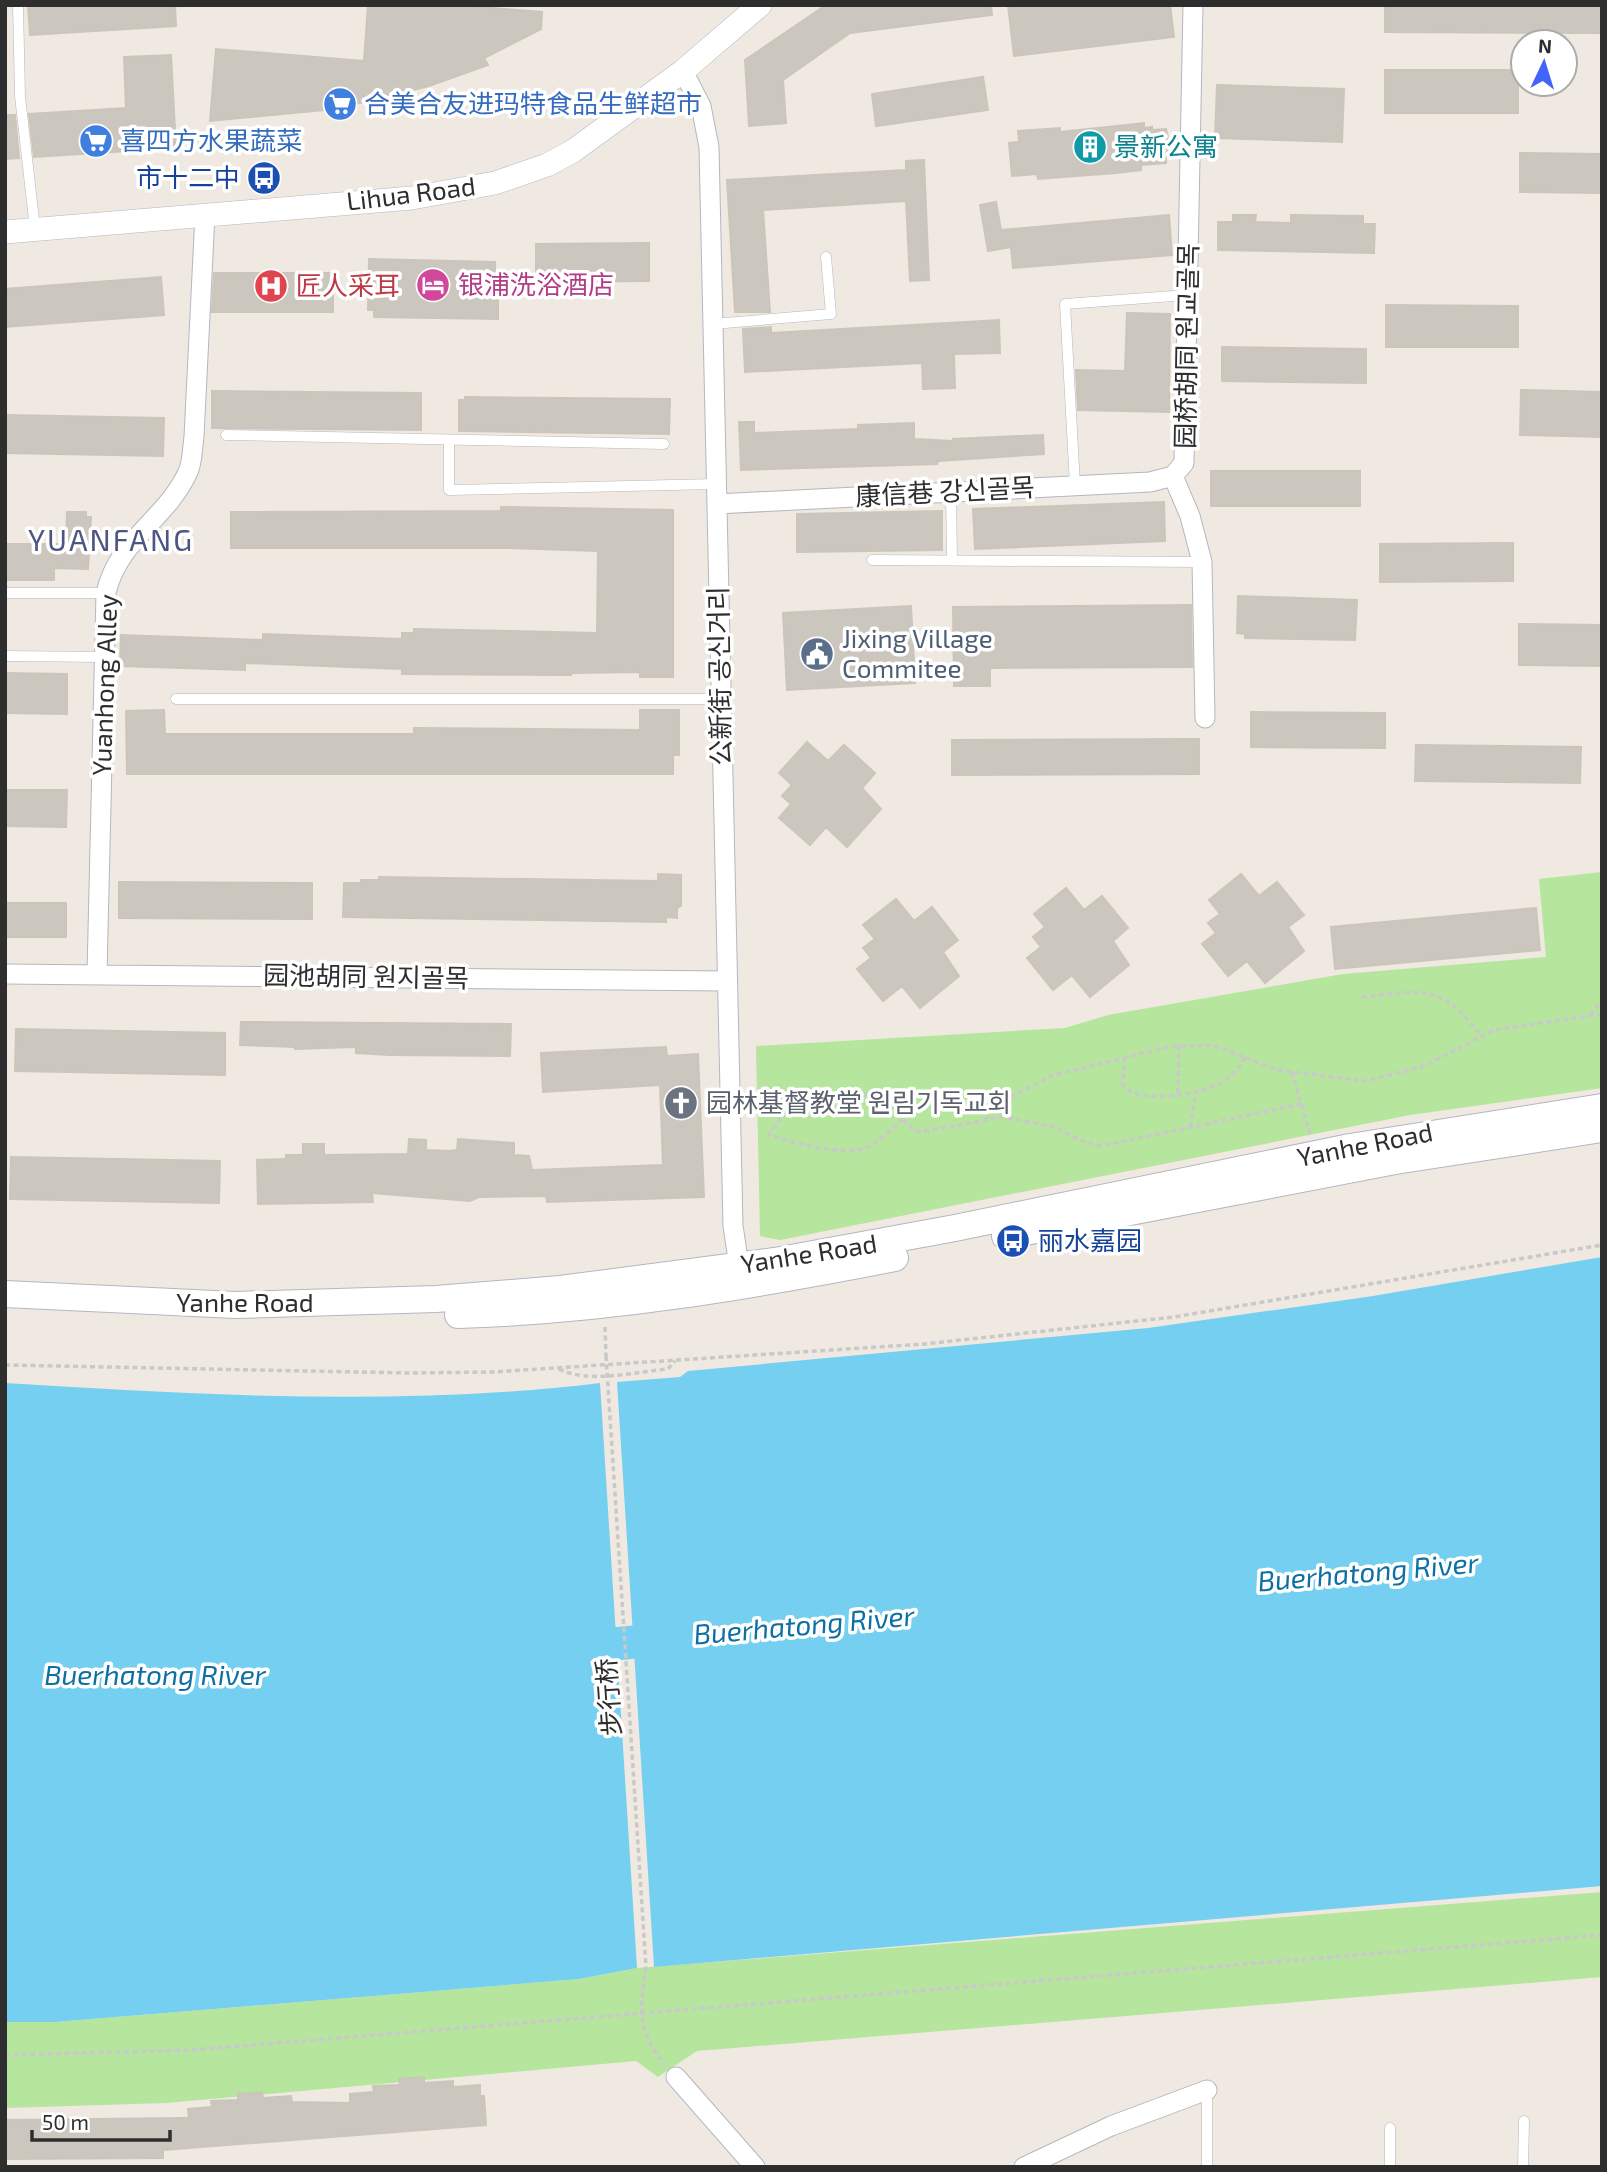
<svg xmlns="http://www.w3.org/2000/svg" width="1607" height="2172" font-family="'Exo 2','Noto Sans SC','Noto Sans KR',sans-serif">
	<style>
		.green { fill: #b6e59e }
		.water { fill: #75cff0 }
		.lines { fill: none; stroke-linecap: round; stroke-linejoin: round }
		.river { stroke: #75cff0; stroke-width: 33 }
		.building { fill: #cbc7bf; stroke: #cbc5ba; stroke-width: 2 }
		.service-casing { stroke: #b4b7c1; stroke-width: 11 }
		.minor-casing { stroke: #b4b7c1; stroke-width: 21 }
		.tertiary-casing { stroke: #b4b7c1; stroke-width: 24 }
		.secondary-casing { stroke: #b4b7c1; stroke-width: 28 }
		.path { stroke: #c9c9c9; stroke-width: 3.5; stroke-dasharray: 5 3.5; stroke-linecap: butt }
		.service { stroke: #fff; stroke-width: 10 }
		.minor { stroke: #fff; stroke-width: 19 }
		.tertiary { stroke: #fff; stroke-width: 23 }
		.secondary { stroke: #fff; stroke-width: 26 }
		.path-bridge { stroke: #c9c9c9; stroke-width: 3.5; stroke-dasharray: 5 3.5; stroke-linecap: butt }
		.labels { text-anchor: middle; stroke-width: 7; stroke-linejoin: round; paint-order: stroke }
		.shop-label { font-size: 26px; fill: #366cbe; stroke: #fff; text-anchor: start }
		.culture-label { font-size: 26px; fill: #0d838f; stroke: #fff; text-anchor: start }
		.transit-label { font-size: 26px; fill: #164399; stroke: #fff; text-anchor: end }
		.street-label { font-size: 26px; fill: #2e2e2e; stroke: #fff }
		.hotel-label { font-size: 26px; fill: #b23c85; stroke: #fff; text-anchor: start }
		.health-label { font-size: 26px; fill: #be3a42; stroke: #fff; text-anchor: start }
		.service-label { font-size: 26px; fill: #4e5e75; stroke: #fff; text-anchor: start }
		.worship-label { font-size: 26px; fill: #5b616d; stroke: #fff; text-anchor: start }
		.water-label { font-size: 28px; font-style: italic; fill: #0d6fa3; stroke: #fff }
		.quarter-label { font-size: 30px; letter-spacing: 2px; fill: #4d5680; stroke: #fff }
	</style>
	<rect width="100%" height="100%" fill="#efe9e1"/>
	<!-- green -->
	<path class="green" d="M1602 872V1088L1410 1115 780 1240 760 1236 756 1046 1065 1028 1108 1015 1343 974 1546 957 1539 879Z
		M1602 1892V1977L697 2051 658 2077 636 2061 166 2103 5 2108V2022H55L579 1979 637 1968Z"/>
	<!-- water -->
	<path class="water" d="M1602 1257V1886L654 1967 617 1382 680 1377 688 1371 1148 1328 1373 1296Z
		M5 1383C202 1395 403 1407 600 1383L637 1968 579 1979 55 2022H5Z"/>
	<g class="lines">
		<!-- river -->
		<path class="river" d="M573 1648 676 1638"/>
	</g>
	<!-- building -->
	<path class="building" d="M28 5H175L176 26 30 35Z
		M368 5H456L542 12 541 29 484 58 488 65 429 86 335 109 210 121 216 49 364 61Z
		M826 5H991L992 15 850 33 783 80 786 123 749 126 745 60Z
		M1008 5H1170L1174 37 1014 56Z
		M1385 5H1602V33L1385 32Z
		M171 55 176 148 34 157 29 114 126 108 124 57Z
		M1385 70H1518V113H1385Z
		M983 77 988 110 876 126 872 94Z
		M1217 85 1344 89 1342 142 1215 138Z
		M5 115H15L19 158 5 159Z
		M1144 123V128L1152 127V130L1166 129 1171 152H1166V163L1141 165V170L1116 173 1038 179 1037 174 1012 176 1009 143 1019 142 1018 131 1060 128V132Z
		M1520 153 1602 154V193L1520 192Z
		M924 160 929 280 910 281 906 201 763 210 770 312H735L727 180 906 170V161Z
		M996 202 1001 230 1169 215 1172 255 1013 268 1011 247 988 251 980 205Z
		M1233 215H1256L1255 222 1291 223V215L1363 216V224H1375L1374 253 1218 250V222H1233Z
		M649 243V281L536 282V244Z
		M369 259 495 262V276H498V319L374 317V310H368Z
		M214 273H333V312H212Z
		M161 277 164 315 5 327V289Z
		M1386 305 1518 306V347H1386Z
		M1127 313 1170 314 1169 412 1078 410 1076 370 1125 371Z
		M999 320 1000 353 954 354 955 388 923 389 922 363 745 372 743 329 771 327V333Z
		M1222 347 1366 349V383L1222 381Z
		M1521 390 1602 392V437L1520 435Z
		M212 391 421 393V430L212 428Z
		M465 397 670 399 669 434 459 431V400H465Z
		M5 415 164 418 163 456 5 453Z
		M739 422H754V433L858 429V425L914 423V439L953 441V439L1043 435 1044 454 938 461 937 464 741 470Z
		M1211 471H1360V506H1211Z
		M1164 502 1165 541 975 549 973 509Z
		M501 507 673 510V677H640V672L571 673V675L402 674V669L245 663V670L120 666 121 635 263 640V634L402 639V633H414V629L597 633 598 551 507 548H231V512L501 511Z
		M942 511V550L797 552V514Z
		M67 512H86V517H91L88 569 54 568V580H5V544H66Z
		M1513 543V581L1380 582V544Z
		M1238 596 1357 600 1355 640 1245 638V634L1237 633Z
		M1191 605 1192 667 990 668V686H954L953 607Z
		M911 606 915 683 787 690 783 613Z
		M1519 624 1602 625V666L1519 665Z
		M5 673 67 674V714L5 713Z
		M164 710 165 734H414V728L640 730V710H679V755H673V774H127L126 711Z
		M1251 712 1385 713V748L1251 747Z
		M1199 739V774L952 775V740Z
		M807 742 828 761 844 745 875 773 862 788 881 809 847 847 826 827 810 845 779 818 791 804 782 796 792 785 779 773Z
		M1416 745 1581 747 1580 783 1415 781Z
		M5 790H67L66 827 5 826Z
		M658 874 681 875V906L677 908V918L666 917V922L343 917 344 883H361V880H379V877L658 881Z
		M1241 874 1259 896 1277 882 1304 915 1288 927 1304 951 1265 983 1247 961 1228 976 1202 944 1216 933 1208 923 1220 914 1209 900Z
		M119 882 312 883V919L119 918Z
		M1066 888 1084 910 1102 896 1128 928 1113 941 1129 965 1090 997 1072 975 1053 990 1027 958 1041 947 1033 937 1045 927 1034 914Z
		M896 899 914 921 932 907 958 940 943 952 959 976 920 1008 902 986 883 1001 857 969 871 958 863 948 875 939 863 925Z
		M5 903H66V937H5Z
		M1536 908 1540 950 1335 969 1331 927Z
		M241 1022 511 1024 510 1056 390 1055 356 1053V1047L295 1049V1047L240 1045Z
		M16 1029 225 1033V1075L15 1071Z
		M666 1047 667 1056 698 1054 704 1197 547 1202 546 1196 479 1197 470 1201 372 1193 373 1202 258 1204 257 1160 286 1159V1155H303V1144H324V1155L408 1154 409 1139 426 1140V1150L449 1151 457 1150 458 1139 514 1143V1155L529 1156 532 1170 663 1165 660 1085 543 1092 541 1053Z
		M11 1157 220 1161 219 1203 10 1199Z
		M424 2077V2083L453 2081V2087L480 2085V2096H484L486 2125 163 2150V2158L5 2159V2120L183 2118H189L188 2109 212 2107 211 2101 238 2100V2094L262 2092 263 2098 291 2096 292 2102 350 2103V2094L374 2092 373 2086 400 2085 399 2079Z"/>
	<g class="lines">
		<!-- service casing -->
		<g class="service-casing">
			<path id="service" d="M18 5 20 96 35 229
				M713 324 831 314 826 257
				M226 435 664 444
				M449 440V490L716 484
				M1075 485 1065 304 1187 295
				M951 492 952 560
				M872 560 1202 562
				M5 593H106
				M5 656 104 657
				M176 699H721
				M1207 2167V2090
				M1390 2167V2128
				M1523 2167 1524 2121"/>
		</g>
		<!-- minor casing -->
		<g class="minor-casing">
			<path id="minor" d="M1193 5 1184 463 1173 476 1190 516 1202 562 1205 718
				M683 71 701 106 709 147 733 1226 741 1279
				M717 504 1150 482 1173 476
				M5 974 727 981
				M97 974 106 593C118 540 165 520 187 474 193 463 192 449 194 437L205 214
				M676 2077 755 2167
				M1024 2167 1111 2126 1207 2090"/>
		</g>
		<!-- tertiary casing -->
		<g class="tertiary-casing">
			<path id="tertiary" d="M5 232 412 198 495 183 547 165 573 151 683 71 760 5"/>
		</g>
		<!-- secondary casing -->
		<g class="secondary-casing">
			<path id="secondary" d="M1005 1236 1395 1161 1602 1129
				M5 1294 235 1305 436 1299 560 1289 775 1261 955 1228 1350 1147 1602 1107
				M458 1315C605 1311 751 1286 895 1258"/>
		</g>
		<!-- path -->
		<path class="path" d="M83 546H106
			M1362 997C1422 991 1441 982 1481 1036
			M1590 1015 1602 1001
			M1124 1057 1123 1085C1140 1106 1202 1094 1223 1082 1232 1076 1240 1067 1245 1057
			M1292 1072 1310 1134
			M1178 1093 1179 1046
			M903 1119C892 1128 880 1142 868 1147 846 1158 792 1142 769 1135 777 1123 785 1110 798 1103 821 1092 867 1087 889 1103 901 1112 905 1128 920 1132L1003 1117 1054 1127 1080 1140 1101 1146 1301 1104
			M985 1119 1012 1096 1054 1075 1172 1046 1213 1045 1278 1070 1365 1081 1422 1067 1494 1030 1602 1014
			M1190 1127 1196 1091
			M605 1327 606 1356
			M5 1365 409 1373 493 1372 924 1344 1174 1317 1602 1245
			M559 1369C589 1384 634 1372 668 1369L675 1361
			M646 1967C640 2011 636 2028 665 2065
			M5 2055 191 2050 1602 1935"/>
		<!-- service -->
		<use href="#service" class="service"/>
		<!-- minor -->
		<use href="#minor" class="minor"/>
		<!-- tertiary -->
		<use href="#tertiary" class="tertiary"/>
		<!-- secondary -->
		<use href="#secondary" class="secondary"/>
		<!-- path-bridge -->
		<path class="path-bridge" d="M606 1356 646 1967"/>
	</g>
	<!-- icons -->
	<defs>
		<g id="supermarket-disc" transform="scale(1.75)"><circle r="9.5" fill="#3f7fe0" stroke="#fff"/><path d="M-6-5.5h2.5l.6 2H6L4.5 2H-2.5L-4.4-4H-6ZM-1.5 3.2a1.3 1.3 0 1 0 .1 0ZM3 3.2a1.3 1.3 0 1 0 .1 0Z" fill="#fff"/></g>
		<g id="building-disc" transform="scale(1.75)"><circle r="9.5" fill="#0f9aa8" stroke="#fff"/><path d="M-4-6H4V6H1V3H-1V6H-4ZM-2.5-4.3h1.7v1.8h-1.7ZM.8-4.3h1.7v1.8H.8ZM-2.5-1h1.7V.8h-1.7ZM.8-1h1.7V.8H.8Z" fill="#fff"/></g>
		<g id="bus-disc" transform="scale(1.75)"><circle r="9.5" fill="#1a4fb4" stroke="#fff"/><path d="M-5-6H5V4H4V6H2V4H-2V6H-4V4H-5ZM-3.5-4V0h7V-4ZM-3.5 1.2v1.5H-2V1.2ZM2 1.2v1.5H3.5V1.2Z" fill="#fff"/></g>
		<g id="hotel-disc" transform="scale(1.75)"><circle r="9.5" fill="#d1479c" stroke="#fff"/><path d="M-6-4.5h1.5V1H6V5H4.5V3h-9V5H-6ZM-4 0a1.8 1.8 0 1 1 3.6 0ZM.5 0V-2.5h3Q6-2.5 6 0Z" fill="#fff"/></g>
		<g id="hospital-disc" transform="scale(1.75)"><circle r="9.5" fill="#e0444e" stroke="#fff"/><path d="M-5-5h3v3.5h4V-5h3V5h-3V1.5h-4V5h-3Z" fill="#fff"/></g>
		<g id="civic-disc" transform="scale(1.75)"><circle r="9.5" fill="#5c6f8a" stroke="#fff"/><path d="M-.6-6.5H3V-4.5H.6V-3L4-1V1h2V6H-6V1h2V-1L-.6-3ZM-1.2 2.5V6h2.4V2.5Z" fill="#fff"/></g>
		<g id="church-disc" transform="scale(1.75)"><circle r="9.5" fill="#6b7280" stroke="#fff"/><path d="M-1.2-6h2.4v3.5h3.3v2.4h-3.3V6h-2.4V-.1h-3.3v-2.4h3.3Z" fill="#fff"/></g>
	</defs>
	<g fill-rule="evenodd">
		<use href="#supermarket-disc" x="340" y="104"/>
		<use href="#supermarket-disc" x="96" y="141"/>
		<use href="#building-disc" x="1090" y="147"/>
		<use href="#bus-disc" x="264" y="178"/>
		<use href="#hotel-disc" x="433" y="285"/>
		<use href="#hospital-disc" x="271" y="286"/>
		<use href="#civic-disc" x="817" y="654"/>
		<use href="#church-disc" x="681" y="1103"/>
		<use href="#bus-disc" x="1013" y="1241"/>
	</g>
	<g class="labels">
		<!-- shop labels -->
		<g class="shop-label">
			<text x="364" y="113">合美合友进玛特食品生鲜超市</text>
			<text x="120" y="150">喜四方水果蔬菜</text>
		</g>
		<!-- culture labels -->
		<g class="culture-label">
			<text x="1114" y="156">景新公寓</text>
		</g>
		<!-- transit labels -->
		<g class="transit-label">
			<text x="240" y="187">市十二中</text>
			<text x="1038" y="1250" text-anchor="start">丽水嘉园</text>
		</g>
		<!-- street labels -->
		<g class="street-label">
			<text transform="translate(411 194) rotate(-7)" y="9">Lihua Road</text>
			<text transform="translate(1187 346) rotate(-89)" y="9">园桥胡同 원교골목</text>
			<text transform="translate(945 492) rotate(-3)" y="9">康信巷 강신골목</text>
			<text transform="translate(720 676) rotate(-91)" y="9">公新街 공신거리</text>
			<text transform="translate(105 685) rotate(-88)" y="9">Yuanhong Alley</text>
			<text transform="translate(366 977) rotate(1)" y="9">园池胡同 원지골목</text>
			<text transform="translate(1365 1145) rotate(-11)" y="9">Yanhe Road</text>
			<text transform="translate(809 1254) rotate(-9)" y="9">Yanhe Road</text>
			<text x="245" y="1312">Yanhe Road</text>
			<text transform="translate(609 1697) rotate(-94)" y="9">步行桥</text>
		</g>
		<!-- hotel labels -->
		<g class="hotel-label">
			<text x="458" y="294">银浦洗浴酒店</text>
		</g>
		<!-- health labels -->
		<g class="health-label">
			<text x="296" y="295">匠人采耳</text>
		</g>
		<!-- service labels -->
		<g class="service-label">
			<text x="842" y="648">Jixing Village<tspan x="842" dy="30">Commitee</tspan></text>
		</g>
		<!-- worship labels -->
		<g class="worship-label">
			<text x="706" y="1112">园林基督教堂 원림기독교회</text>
		</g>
		<!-- water labels -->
		<g class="water-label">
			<text transform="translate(1368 1572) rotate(-5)" y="10">Buerhatong River</text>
			<text transform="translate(804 1625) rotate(-5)" y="10">Buerhatong River</text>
			<text x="155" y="1685">Buerhatong River</text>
		</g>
		<!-- quarter labels -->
		<g class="quarter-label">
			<text x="111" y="551">YUANFANG</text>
		</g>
	</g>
	<!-- border -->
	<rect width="1607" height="2172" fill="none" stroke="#2e2e2e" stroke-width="14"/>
	<!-- north arrow -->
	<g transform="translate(1544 63) rotate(4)"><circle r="33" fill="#ffffff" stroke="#ababab" stroke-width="2"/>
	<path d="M0-5L12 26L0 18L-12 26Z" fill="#4264fb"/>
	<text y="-10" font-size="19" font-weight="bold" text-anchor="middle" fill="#2e2e2e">N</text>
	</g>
	<!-- scale -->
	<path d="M32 2130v10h138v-10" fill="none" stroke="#2e2e2e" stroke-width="3.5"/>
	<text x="42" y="2130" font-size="21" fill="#2e2e2e" stroke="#ffffff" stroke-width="5" paint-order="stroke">50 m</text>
</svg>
